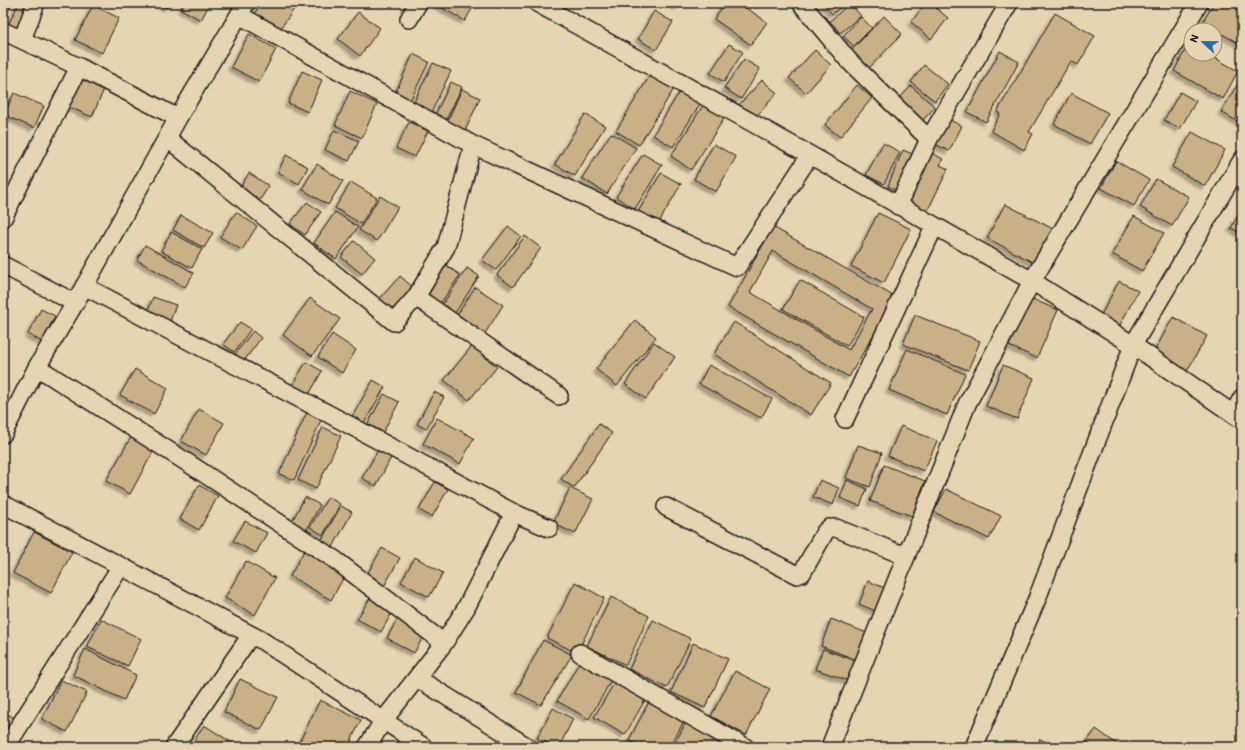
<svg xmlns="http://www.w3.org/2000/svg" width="1245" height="750" font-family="Itim,sans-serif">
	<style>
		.building { fill: #cab086; stroke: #1c1c1c; fill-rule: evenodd; filter: url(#shadow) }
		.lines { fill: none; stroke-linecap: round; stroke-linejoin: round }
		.street-casing { stroke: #1c1c1c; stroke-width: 20 }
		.street { stroke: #e6d5b2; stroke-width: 17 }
	</style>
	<defs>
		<filter id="shadow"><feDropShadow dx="-3.5" dy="3.5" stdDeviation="1" flood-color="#0004"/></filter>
	</defs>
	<rect width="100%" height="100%" fill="#e6d5b2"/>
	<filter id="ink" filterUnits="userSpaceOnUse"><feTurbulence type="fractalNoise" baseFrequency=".025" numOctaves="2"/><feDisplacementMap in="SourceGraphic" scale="8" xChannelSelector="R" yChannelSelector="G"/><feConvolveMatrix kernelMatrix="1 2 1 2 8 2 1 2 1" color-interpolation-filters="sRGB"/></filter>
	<g filter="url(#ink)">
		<!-- building -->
		<path class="building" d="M3 3H12L3 23Z
			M19 3H25L31 6 19 30 8 25Z
			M158 3H169L167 8Z
			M184 3H210L201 20 181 9Z
			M262 3H298L279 31 254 14Z
			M438 3H475L465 21 437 5Z
			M672 3H680L678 7Z
			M725 3H739L767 22 751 45 714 19Z
			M823 3H846L832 14Z
			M850 3 861 16 840 33 830 21Z
			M926 3H930L948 18 931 39 911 22Z
			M1214 3H1242V45L1202 23Z
			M93 5 119 18 102 53 75 40Z
			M654 11 673 22 656 50 638 39Z
			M358 12 380 28 360 56 338 39Z
			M1055 13 1095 36 1078 65 1071 61 1029 132 1033 134 1024 150 991 131 1000 114 997 112Z
			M884 16 902 34 865 72 847 55Z
			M861 17 872 28 854 46 843 36Z
			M249 34 276 49 259 82 231 67Z
			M1189 43 1191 44V54H1208L1238 71 1223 99 1174 71Z
			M729 44 743 52 724 82 710 73Z
			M815 50 831 65 806 93 789 78Z
			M1000 51 1019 62 986 122 967 112Z
			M413 54 429 62 409 103 394 96Z
			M744 59 760 69 741 99 724 88Z
			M433 63 451 71 430 115 412 106Z
			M924 65 948 84 935 101 911 82Z
			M302 71 322 80 308 112 288 103Z
			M652 72 675 87 639 145 616 131Z
			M79 78 104 89 92 117 67 106Z
			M762 80 777 93 753 120 738 106Z
			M451 82 462 87 446 120 435 115Z
			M857 85 872 98 840 137 825 125Z
			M1237 85 1242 88V124L1221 112Z
			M911 86 935 107 921 122 898 100Z
			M462 89 480 98 465 131 447 122Z
			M350 91 377 104 362 138 335 125Z
			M680 91 700 104 673 147 653 135Z
			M1180 92 1196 101 1180 129 1164 120Z
			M14 93 44 106 34 128 4 115Z
			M1071 93 1108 113 1090 144 1054 124Z
			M704 104 725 117 691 170 671 156Z
			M585 114 605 126 575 176 555 164Z
			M948 119 962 126 949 151 935 144Z
			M409 122 428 131 415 157 396 148Z
			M334 130 359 141 349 161 325 150Z
			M1192 132 1225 150 1205 186 1172 167Z
			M611 133 636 148 607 194 582 178Z
			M883 143 900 152 884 184 866 175Z
			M714 144 736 157 716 192 694 179Z
			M903 150 915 155 899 192 888 186Z
			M930 152 943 159 940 165 948 169 926 214 904 203Z
			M643 154 662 165 635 209 616 197Z
			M286 155 308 167 299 184 278 172Z
			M1116 161 1149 180 1134 206 1101 188Z
			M317 164 343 181 328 205 302 189Z
			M249 173 269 186 257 204 238 191Z
			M661 173 681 184 658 224 638 212Z
			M1156 179 1189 197 1172 226 1140 207Z
			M351 182 377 198 361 224 335 208Z
			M380 196 398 207 377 241 359 230Z
			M307 202 321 212 305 235 290 224Z
			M1005 204 1055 230 1036 264 987 238Z
			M1242 209V234L1231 228Z
			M236 212 257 226 242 250 220 237Z
			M335 212 358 227 336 259 314 243Z
			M878 213 911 229 884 283 851 266Z
			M181 215 213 233 204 248 173 230Z
			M1134 216 1164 233 1142 271 1112 254Z
			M508 226 521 236 496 270 482 260Z
			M773 227 895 297 849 377 728 307ZM773 251 872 309 849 350 750 292Z
			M171 232 202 249 192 268 161 251Z
			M525 236 541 248 513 287 497 275Z
			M354 241 375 258 362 274 341 257Z
			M145 245 194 273 185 287 137 260Z
			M446 265 460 275 440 304 426 294Z
			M467 268 479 276 453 316 440 308Z
			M400 276 415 289 392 315 377 302Z
			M800 280 864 317 847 346 783 309Z
			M1119 281 1138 291 1120 325 1101 315Z
			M475 287 503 305 484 335 456 317Z
			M153 297 176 305 169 324 146 316Z
			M310 298 340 319 312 356 283 335Z
			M1030 298 1058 310 1037 358 1009 346Z
			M41 309 55 316 42 342 28 334Z
			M915 315 980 341 968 370 903 344Z
			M1173 317 1207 336 1187 371 1154 352Z
			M635 320 656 337 617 386 596 369Z
			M240 322 251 329 234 352 223 344Z
			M734 322 831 383 811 415 714 354Z
			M253 331 261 338 244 361 235 354Z
			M332 334 356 350 342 373 318 357Z
			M654 342 675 357 646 399 625 384Z
			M472 346 497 367 469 400 444 380Z
			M907 349 965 374 947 415 889 390Z
			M306 362 322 371 306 400 289 391Z
			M709 365 772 399 761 418 699 384Z
			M1003 365 1034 378 1017 419 986 406Z
			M135 369 168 388 154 414 120 395Z
			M373 380 385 387 364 423 352 417Z
			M434 392 444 397 426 429 417 424Z
			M384 394 399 402 383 432 368 424Z
			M199 409 224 423 206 455 181 441Z
			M307 412 322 418 294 480 279 474Z
			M437 418 474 438 460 464 423 444Z
			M599 424 612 433 574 488 561 479Z
			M901 426 937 441 924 471 888 456Z
			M323 427 341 436 316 489 298 480Z
			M131 437 154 450 130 494 106 481Z
			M381 445 394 452 376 486 362 478Z
			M858 445 882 453 870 487 846 478Z
			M884 465 925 481 912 516 870 501Z
			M820 480 839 488 833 505 813 497Z
			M847 480 867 489 860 506 840 498Z
			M435 482 448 489 432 517 419 510Z
			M199 485 218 496 199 530 180 519Z
			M570 488 593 499 575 534 553 523Z
			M946 489 1001 516 989 539 934 512Z
			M305 497 320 505 305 533 290 525Z
			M328 497 340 504 323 535 310 527Z
			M341 506 352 512 333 547 321 541Z
			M245 521 267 533 256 553 233 541Z
			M34 532 72 552 51 593 13 573Z
			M382 548 400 558 383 588 365 578Z
			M304 551 345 575 331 600 290 576Z
			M415 557 443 573 429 597 401 582Z
			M246 561 275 578 255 615 225 598Z
			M868 581 887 589 878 612 859 604Z
			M575 582 604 598 577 653 547 638Z
			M611 597 649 616 626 665 587 646Z
			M370 598 393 611 381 632 357 619Z
			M398 618 425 634 414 653 387 638Z
			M101 619 141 639 128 666 87 647Z
			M831 619 867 633 857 660 821 646Z
			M653 620 691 639 667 688 629 669Z
			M543 640 572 655 541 705 516 692Z
			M693 643 728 659 705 708 671 692Z
			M85 649 136 675 124 700 73 675Z
			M823 649 856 661 849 681 815 669Z
			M580 661 612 679 589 719 557 701Z
			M735 671 770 689 746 735 711 716Z
			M240 679 278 697 261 730 224 712Z
			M61 680 87 692 67 732 42 719Z
			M616 680 646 698 625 735 594 717Z
			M320 700 361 720 348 747H297Z
			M650 700 685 719 670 747H642L629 740Z
			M553 708 573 719 559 747H555L537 738Z
			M3 712 17 719 3 745Z
			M688 718 723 736 717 747H673Z
			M204 725 239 747H190Z
			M1096 729 1121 747H1083Z
			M1040 739 1056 747H1036Z"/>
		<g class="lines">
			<!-- street casing -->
			<g class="street-casing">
				<path id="street" d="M537 3 810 155 1032 281 1133 345 1242 420
					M801 3 849 61 929 139
					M239 15 473 145 737 267 810 155
					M409 19 418 3
					M3 31 79 67 3 218
					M22 40 36 3
					M79 67 178 118
					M167 138 394 322 416 297 446 247 473 145
					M898 206 929 139 1009 3
					M3 265 75 303
					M84 286 325 412 514 513 549 528
					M416 297 559 396
					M37 367 188 463 334 559 444 643
					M1233 414 1242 398
					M845 419 934 227
					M3 434 37 367 75 303 178 118 246 3
					M3 504 261 640 424 747
					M666 507 797 575 802 573 825 532 829 528H836L905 556
					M580 653 745 747
					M417 678 528 747
					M6 747 121 566
					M174 747 251 635
					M367 747 383 721 444 643 466 608 514 513
					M830 747 967 404 1032 281 1199 3
					M974 747 1037 599 1133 345 1242 160"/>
			</g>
			<!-- street -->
			<use href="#street" class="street"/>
		</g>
	</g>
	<!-- margin -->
	<rect width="1245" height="750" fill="none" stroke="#e6d5b2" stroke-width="16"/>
	<rect x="8" y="8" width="1229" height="734" fill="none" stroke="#1c1c1c" stroke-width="1.5" filter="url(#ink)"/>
	<!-- north arrow -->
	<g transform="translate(1203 42) rotate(292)"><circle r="19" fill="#e6d5b2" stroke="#958b76"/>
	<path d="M0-3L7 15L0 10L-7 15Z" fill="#1f6fb2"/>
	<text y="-6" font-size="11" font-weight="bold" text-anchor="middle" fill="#1c1c1c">N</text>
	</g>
</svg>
